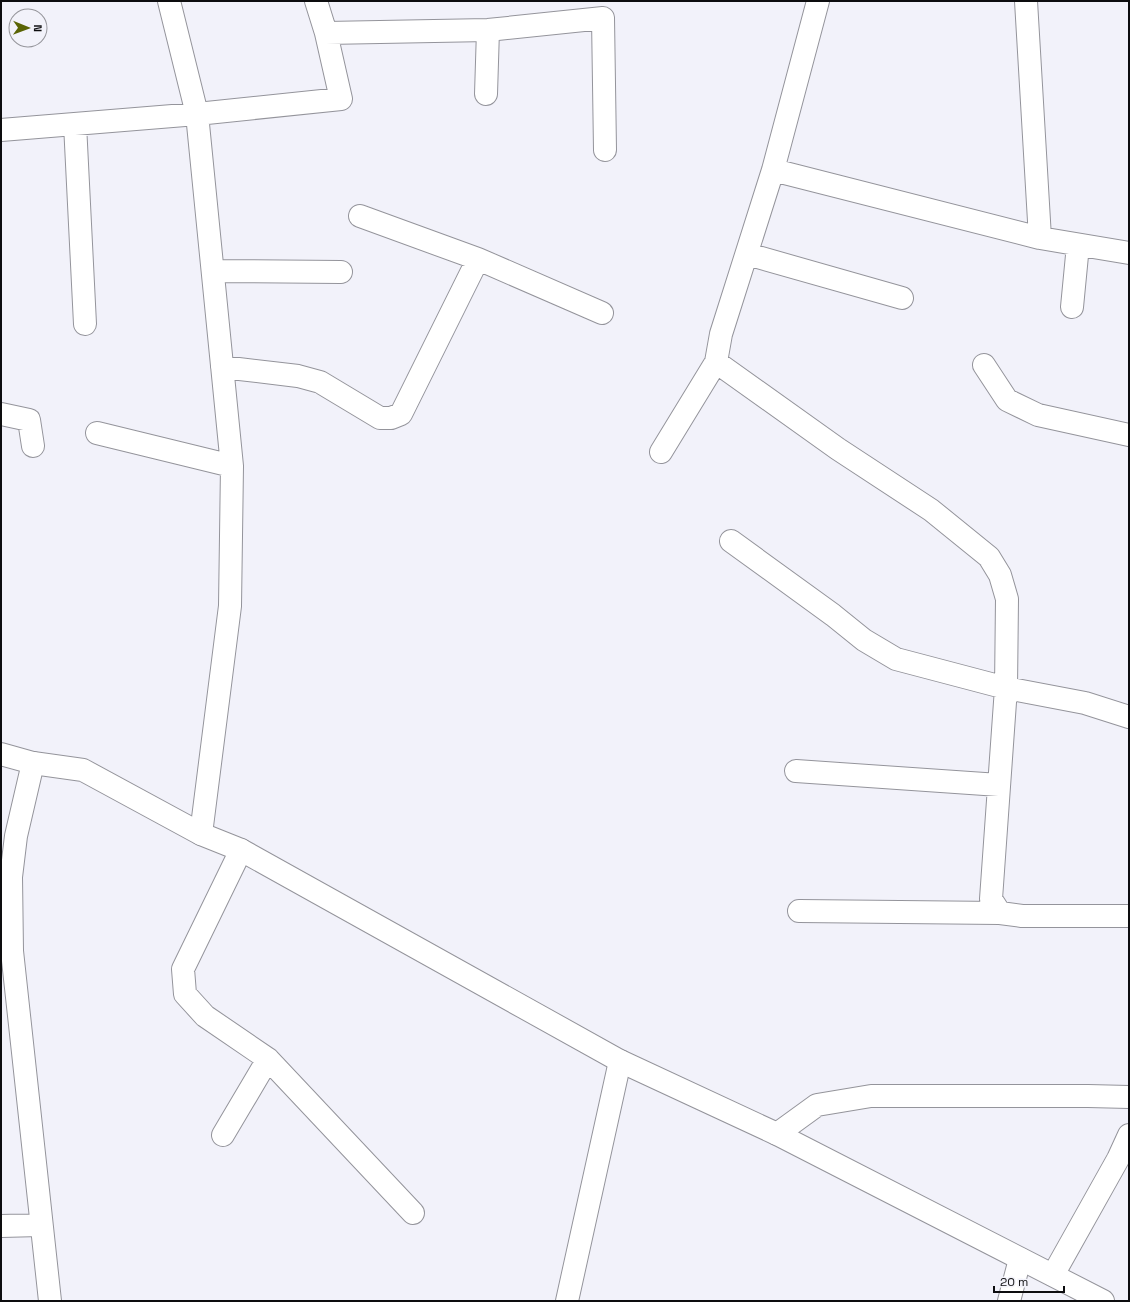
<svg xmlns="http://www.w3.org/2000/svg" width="1130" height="1302" font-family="'Space Grotesk',sans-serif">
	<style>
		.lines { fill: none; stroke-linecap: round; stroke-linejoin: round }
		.street-casing { stroke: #94949b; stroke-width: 24 }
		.primary-casing { stroke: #94949b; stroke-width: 24 }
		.street { stroke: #fff; stroke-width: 22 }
		.primary { stroke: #fff; stroke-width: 22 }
	</style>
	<rect width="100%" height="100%" fill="#f2f2fa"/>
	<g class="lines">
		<!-- street casing -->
		<g class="street-casing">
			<path id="street" d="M169 1 197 114 232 466 230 606 201 834
				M1026 1 1040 238
				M326 33 488 30 603 18 605 150
				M486 94 488 30
				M75 124 85 324
				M1 130 197 114 341 99 326 33 316 1
				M773 170 1040 238 1129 253
				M360 216 478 259
				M747 254 902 298
				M213 271 341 272
				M1072 307 1078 245
				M716 362 838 449 931 510 989 557 1000 575 1007 599 1006 688 991 899 1000 913 1022 916H1129
				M984 365 1007 400 1038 415 1129 435
				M222 367 298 376 320 382 380 418H391L401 414 478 259 602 313
				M1 414 29 420 33 446
				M97 433 232 466
				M661 452 716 362 721 334 773 170 818 1
				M731 541 833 615 864 640 896 659 1006 688 1085 703 1129 717
				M33 763 16 836 11 877 12 951 50 1301
				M796 771 999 785
				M241 850 183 969 185 994 205 1016 268 1059 413 1213
				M799 911 1000 913
				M777 1134 817 1105 871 1096H1088L1129 1097
				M223 1135 268 1059
				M1 1226 40 1225
				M1053 1275 1118 1159 1129 1135
				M567 1301 620 1061
				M1009 1301 1020 1259"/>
		</g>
		<!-- primary casing -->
		<g class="primary-casing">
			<path id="primary" d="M1 754 33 763 83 770 201 834 241 850 620 1061 777 1134 1103 1301"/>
		</g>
		<!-- street -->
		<use href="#street" class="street"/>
		<!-- primary -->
		<use href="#primary" class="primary"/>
	</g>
	<!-- border -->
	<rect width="1130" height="1302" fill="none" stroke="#0d0d0f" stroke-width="4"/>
	<!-- north arrow -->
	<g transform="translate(28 28) rotate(91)"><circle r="19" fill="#f2f2fa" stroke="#96969c"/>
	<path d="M0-3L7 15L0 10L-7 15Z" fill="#5a6405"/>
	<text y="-6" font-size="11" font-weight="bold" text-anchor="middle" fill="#0d0d0f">N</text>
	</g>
	<!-- scale -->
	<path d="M994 1286v6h70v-6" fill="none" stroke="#0d0d0f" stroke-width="2"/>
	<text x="1000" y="1286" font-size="12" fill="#0d0d0f" stroke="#f2f2fa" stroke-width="3" paint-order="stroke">20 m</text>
</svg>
